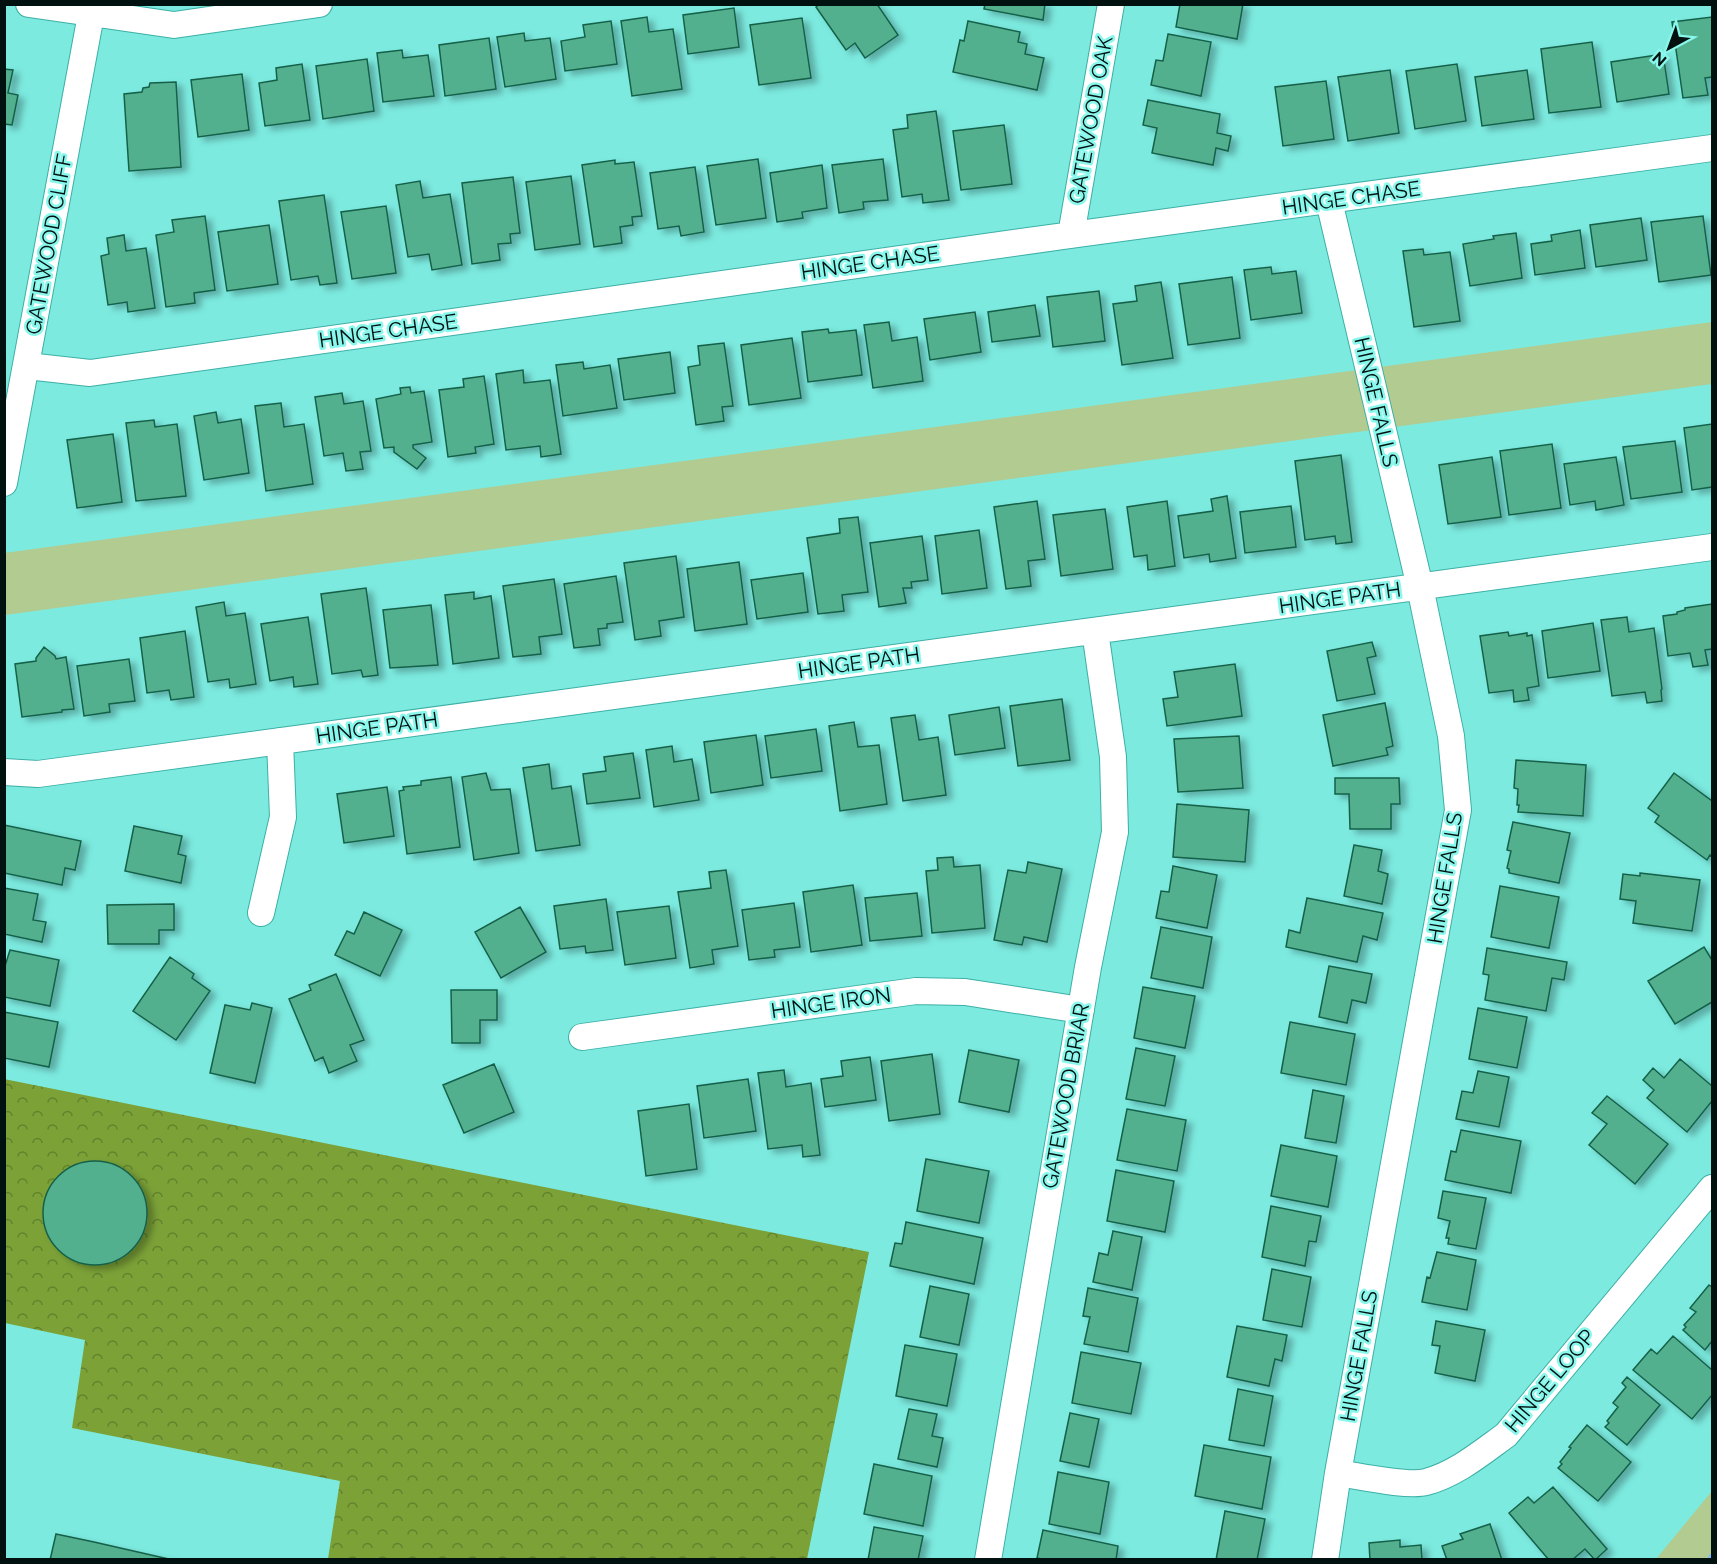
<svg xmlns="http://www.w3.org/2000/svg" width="1717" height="1564" font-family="Raleway,sans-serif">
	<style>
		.green { fill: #b2cb90 }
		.forest { fill: url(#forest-crowns) }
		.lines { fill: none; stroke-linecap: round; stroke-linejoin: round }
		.stream { stroke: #7abffc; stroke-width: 8 }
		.building { fill: #53b08e; stroke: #156149; stroke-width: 1.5; filter: url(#shadow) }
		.street-casing { stroke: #3cb0a6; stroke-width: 28 }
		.street { stroke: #fff; stroke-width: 26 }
		.labels { text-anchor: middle; stroke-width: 5; stroke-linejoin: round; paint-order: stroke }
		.street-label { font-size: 21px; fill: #00110f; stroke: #8af7ec }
	</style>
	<defs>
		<pattern id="forest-crowns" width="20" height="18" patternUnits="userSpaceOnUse" patternTransform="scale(1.5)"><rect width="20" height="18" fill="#7ba137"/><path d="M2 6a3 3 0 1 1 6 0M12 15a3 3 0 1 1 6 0" fill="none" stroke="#62822d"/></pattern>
		<filter id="shadow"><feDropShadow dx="6" dy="4" stdDeviation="3" flood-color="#0004"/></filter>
	</defs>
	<rect width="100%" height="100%" fill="#7ceadf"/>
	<!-- green -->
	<path class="green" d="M1712 322V384L5 615 4 553Z
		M1712 1491V1559H1656Z"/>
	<!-- forest -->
	<path class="forest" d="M4 1079 869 1252 807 1559H328L340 1481 72 1428 85 1340 5 1323Z"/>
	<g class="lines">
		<!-- stream -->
		<path class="stream" d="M1711 1560 1712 1558"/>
	</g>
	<!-- building -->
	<path class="building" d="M819 4H877L898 35 865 58 855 43 846 50 816 7Z
		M985 4H1045L1043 20 984 9Z
		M1180 4H1243L1237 39 1176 27Z
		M734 8 739 47 688 54 683 15Z
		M647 17 649 32 673 29 682 89 632 96 621 21Z
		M1712 17V77L1705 78 1708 95 1683 98 1672 22Z
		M802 18 811 78 759 85 750 25Z
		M611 21 617 64 565 71 561 41 585 37 583 25Z
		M968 21 1020 32 1018 42 1027 44 1025 54 1044 58 1037 90 953 72 960 40 964 41Z
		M524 33 525 41 550 38 556 79 505 87 497 37Z
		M1168 34 1211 42 1201 96 1151 85 1156 60 1163 61Z
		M489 38 496 89 445 96 439 45Z
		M1592 42 1601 107 1549 113 1541 49Z
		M402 50 403 58 428 55 434 96 383 102 377 53Z
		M1663 54 1669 94 1617 102 1611 62Z
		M367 59 374 111 323 119 316 66Z
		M302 64 310 120 265 126 259 83 277 80 276 68Z
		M1457 64 1466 121 1415 129 1406 71Z
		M4 69 13 70 8 93 18 95 12 125 4 124Z
		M1390 70 1399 133 1348 141 1338 77Z
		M1527 70 1534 119 1482 126 1475 77Z
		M242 74 249 130 198 137 191 80Z
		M1326 81 1334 139 1283 146 1275 87Z
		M176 82 181 167 129 171 124 94 142 92 143 88 149 87 150 83Z
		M1148 100 1220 114 1217 133 1231 136 1228 151 1216 148 1213 165 1152 153 1157 128 1143 125Z
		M936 111 949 200 923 203 922 194 902 197 893 130 908 128 907 115Z
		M1004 125 1012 184 961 190 953 131Z
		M758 159 766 218 716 225 707 166Z
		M883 159 888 200 863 202 864 209 839 213 832 165Z
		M615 160V164L634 162 642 216 632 217 633 225 620 227 622 243 594 247 582 165Z
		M822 165 827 208 802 212 803 218 777 222 770 173Z
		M695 167 704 232 681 236 679 226 658 229 650 173Z
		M571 176 580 244 535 250 526 182Z
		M513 177 520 233 510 234 511 243 498 244 500 260 472 264 462 183Z
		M420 181 423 198 450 194 462 265 432 270 429 254 408 257 396 185Z
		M324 195 337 283 320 285 318 276 291 280 279 201Z
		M386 206 396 273 352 279 341 212Z
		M205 216 215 290 194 293 195 303 166 307 156 235 174 232 172 220Z
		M1703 216 1711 275 1659 282 1651 222Z
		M1641 218 1647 260 1596 267 1590 225Z
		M269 225 278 284 227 291 218 232Z
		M1580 230 1585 268 1535 275 1531 244 1552 241 1551 235Z
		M1516 233 1522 278 1470 286 1463 244 1494 239 1493 236Z
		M124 235 126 251 146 248 155 308 128 312 127 302 108 305 101 256 109 254 107 238Z
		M1423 249 1424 255 1450 252 1460 321 1414 327 1403 251Z
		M1271 267 1272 274 1296 271 1302 313 1251 320 1244 270Z
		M1232 277 1240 338 1188 345 1179 284Z
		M1161 282 1173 358 1122 365 1113 304 1137 301 1135 286Z
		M1099 291 1105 341 1053 347 1047 297Z
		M1035 305 1040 336 992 342 988 312Z
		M975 312 981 352 930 360 924 319Z
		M889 322 892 341 917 337 923 381 873 388 864 325Z
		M828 329 829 333 856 330 862 375 808 382 802 332Z
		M792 338 801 398 749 405 741 345Z
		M724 343 733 406 722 407 724 421 696 425 688 367 700 365 698 346Z
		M670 352 675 393 624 400 618 359Z
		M583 362 584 369 610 365 617 408 563 416 556 365Z
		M523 370 524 383 550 380 561 454 541 457 540 446 506 450 496 374Z
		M484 376 494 444 475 447 476 453 448 457 439 390 464 387 463 379Z
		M410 387 411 393 424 391 432 442 413 445V448L426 458 417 469 394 452V447L384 448 376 399 401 394 400 388Z
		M342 393 344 404 363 401 371 451 360 452 363 469 346 471 343 453 324 456 315 397Z
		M281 403 284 427 304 424 313 484 266 491 255 406Z
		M216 412 218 423 241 419 249 473 204 480 194 416Z
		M154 420 155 427 177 424 186 496 136 501 126 423Z
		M1712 424V487L1692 490 1684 428Z
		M113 434 122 502 77 508 67 440Z
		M1675 441 1682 492 1631 499 1623 447Z
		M1552 444 1561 508 1509 515 1500 451Z
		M1341 455 1352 542 1336 544 1335 536 1305 540 1295 461Z
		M1492 457 1501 517 1448 524 1439 465Z
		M1616 457 1624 505 1596 510 1595 501 1570 505 1564 464Z
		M1227 496 1236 558 1210 562 1209 554 1184 558 1178 516 1213 511 1211 499Z
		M1037 501 1045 559 1028 561 1031 586 1006 589 994 507Z
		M1167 501 1175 566 1148 570 1147 555 1134 557 1127 507Z
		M1291 506 1296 547 1245 553 1240 512Z
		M1105 509 1113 569 1061 576 1053 515Z
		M858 517 868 592 842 595 844 611 818 614 807 538 840 533 839 519Z
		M979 530 987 588 942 594 935 536Z
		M922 536 928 580 911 582 912 588H903L906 603 879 607 870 543Z
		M676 556 684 617 659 621 661 636 635 640 624 563Z
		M739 562 747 624 695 631 687 569Z
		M803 573 808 612 757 619 751 580Z
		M616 576 623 622 607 624V628L598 629 600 645 574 648 564 584Z
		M554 579 562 634 539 637 541 654 513 657 503 586Z
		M366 588 378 675 363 677 361 670 332 674 321 594Z
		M474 592V599L491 596 499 658 453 664 445 595Z
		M224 602 226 616 245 613 256 684 230 688 229 679 208 682 196 607Z
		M1712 604V649L1705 650 1708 665 1693 667 1690 653 1668 656 1663 616 1677 614V612L1685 610V608Z
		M431 605 438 665 390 668 383 610Z
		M308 617 318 684 294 687 293 677 270 681 261 624Z
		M1627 617 1629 632 1654 628 1662 689 1661 690 1662 701 1647 703 1645 692 1612 696 1601 620Z
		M1593 623 1600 671 1548 678 1542 631Z
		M185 631 194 697 171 700 169 690 147 693 140 638Z
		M1508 632 1509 636 1527 633V636L1532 635 1539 686 1527 688 1529 700 1514 702 1513 690 1489 693 1480 636Z
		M1372 642 1376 656 1367 658 1375 694 1337 701 1327 651Z
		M44 647 55 656 56 659 66 657 74 709 62 710V712L22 717 15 664 36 661V658Z
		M129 659 135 701 109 704 110 712 84 716 77 666Z
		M1235 664 1242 716 1167 726 1163 699 1178 697 1174 672Z
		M1062 699 1070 760 1018 766 1010 706Z
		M1385 703 1393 746 1386 748 1388 755 1333 766 1323 715Z
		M999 707 1005 748 955 755 949 715Z
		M915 715 919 740 938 737 946 795 903 801 891 718Z
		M854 722 858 747 879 745 887 804 840 811 829 726Z
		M816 729 822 771 771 778 765 736Z
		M756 735 763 785 711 793 704 742Z
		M1239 736 1243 788 1178 792 1174 739Z
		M672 746 674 762 692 759 699 800 654 807 646 750Z
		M633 753 640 798 587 804 583 774 606 771 604 757Z
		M1516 760 1586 765 1583 816 1518 812 1519 805H1517L1518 789 1514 788Z
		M549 764 552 789 571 786 580 845 536 851 523 768Z
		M486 773 491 790 510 789 519 853 474 860 462 777Z
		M1674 773 1712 801V856L1710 855 1707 860 1655 822 1659 816 1648 808Z
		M451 777 460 847 407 854 399 791 404 790 403 787 421 785V781Z
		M1335 778H1399L1400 804H1391V829H1350L1349 794H1335Z
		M387 787 394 836 344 843 337 794Z
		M1177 804 1249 810 1245 862 1173 857Z
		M1513 822 1570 833 1559 883 1509 873V869L1507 868 1511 851 1507 850Z
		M4 825 81 841 75 870 65 868 62 885 4 873Z
		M134 826 182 836 178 854 186 856 181 883 125 871Z
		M1354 845 1382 850 1378 871 1388 874 1382 904 1344 896Z
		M953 857 954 867 980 865 985 928 932 933 926 871 938 870 937 858Z
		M1028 862 1062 869 1047 942 1024 937 1022 945 994 940 1008 870 1026 873Z
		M1173 866 1217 875 1207 928 1156 918 1161 891 1169 892Z
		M726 870 738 946 712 950 714 964 690 968 678 892 711 888 709 872Z
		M1640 873 1700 880 1692 931 1633 923 1636 901 1620 899 1623 874 1640 876Z
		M853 885 862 945 811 952 803 892Z
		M1500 886 1559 897 1549 948 1491 937Z
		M4 888 38 894 33 920 46 922 42 942 4 934Z
		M917 893 922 936 870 941 865 898Z
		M1307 898 1383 913 1377 940 1363 936 1357 962 1286 947 1289 930 1300 933Z
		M606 899 613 950 586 953 585 946 560 949 554 906Z
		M794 903 800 947 774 950 775 957 749 960 742 910Z
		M174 904V930H159V944H108L107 905Z
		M669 906 676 958 625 965 617 912Z
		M520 907 546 952 501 978 475 932Z
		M364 912 402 930 380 976 335 955 347 931 354 934Z
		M1161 927 1212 937 1203 988 1151 978Z
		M1704 947 1712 960V1002L1675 1024 1648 981Z
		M1487 948 1567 962 1564 980 1552 978 1546 1011 1485 1000 1489 975 1483 974Z
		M10 950 59 960 50 1006 4 997V969Z
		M170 957 194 974 192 978 210 991 176 1040 133 1011Z
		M1329 966 1372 974 1366 1003 1352 1000 1347 1023 1319 1017Z
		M336 974 364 1040 350 1045 357 1061 329 1073 323 1057 315 1061 289 999 311 990 309 985Z
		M1143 987 1195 996 1185 1048 1134 1038Z
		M451 990H497V1020H480V1043H452Z
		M252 1003 272 1008 255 1083 210 1073 225 1005 250 1010Z
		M1478 1008 1527 1017 1517 1068 1469 1059Z
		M4 1012 58 1022 49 1067 4 1058Z
		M1290 1022 1355 1034 1346 1085 1281 1073Z
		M1136 1048 1175 1056 1165 1106 1126 1099Z
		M969 1050 1019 1060 1009 1112 959 1102Z
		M932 1054 940 1114 889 1121 881 1061Z
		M870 1057 876 1100 825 1107 821 1079 843 1076 841 1061Z
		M1680 1059 1712 1086V1101L1687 1132 1647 1098 1654 1090 1643 1080 1653 1068 1664 1078Z
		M494 1064 514 1112 464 1133 443 1085Z
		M784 1070 786 1087 811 1083 820 1155 803 1157 802 1145 768 1149 758 1073Z
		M1478 1071 1509 1077 1499 1127 1456 1119 1462 1091 1473 1093Z
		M748 1079 756 1131 704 1138 697 1086Z
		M1313 1090 1344 1096 1336 1143 1305 1138Z
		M1607 1096 1668 1144 1635 1184 1589 1145 1607 1124 1592 1113Z
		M689 1104 697 1169 646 1176 638 1111Z
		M1127 1109 1186 1120 1177 1171 1117 1160Z
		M1461 1130 1521 1141 1511 1193 1445 1180 1451 1151 1456 1152Z
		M1281 1145 1337 1156 1328 1207 1271 1196Z
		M926 1159 989 1171 979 1223 917 1211Z
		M43 1213a52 52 0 1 1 104 0a52 52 0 1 1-104 0Z
		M1116 1170 1174 1181 1165 1232 1107 1221Z
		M1443 1191 1486 1198 1476 1249 1448 1244 1449 1238H1446L1450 1221 1438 1218Z
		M1271 1206 1321 1216 1316 1242 1309 1241 1305 1266 1262 1257Z
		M906 1222 983 1238 974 1284 890 1266 895 1243 902 1244Z
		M1113 1231 1142 1237 1132 1290 1093 1282 1099 1253 1108 1255Z
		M1437 1252 1476 1260 1467 1310 1422 1302 1427 1277 1430 1278Z
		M1272 1269 1311 1277 1302 1327 1263 1320Z
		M1709 1285 1712 1287V1341L1705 1350 1683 1330 1686 1327 1684 1325 1696 1312 1690 1308Z
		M930 1286 969 1294 959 1345 920 1337Z
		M1088 1288 1138 1298 1128 1352 1084 1344 1090 1317 1083 1316Z
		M1436 1321 1485 1330 1475 1381 1435 1373 1440 1346 1432 1345Z
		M1237 1326 1287 1335 1282 1361 1275 1359 1269 1386 1227 1377Z
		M1673 1336 1712 1370V1395L1692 1419 1633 1370 1651 1349 1657 1354Z
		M905 1345 957 1354 947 1406 896 1396Z
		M1081 1352 1141 1363 1131 1414 1072 1403Z
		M1627 1377 1660 1405 1627 1445 1605 1427 1609 1423 1607 1421 1618 1407 1613 1403 1626 1387 1622 1383Z
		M1238 1389 1273 1396 1264 1446 1229 1440Z
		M909 1409 937 1414 932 1436 943 1438 937 1467 898 1459Z
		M1070 1413 1099 1419 1089 1467 1060 1461Z
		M1587 1425 1631 1462 1598 1501 1558 1468 1562 1464 1560 1462 1571 1448 1569 1447Z
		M1204 1445 1271 1457 1262 1509 1195 1496Z
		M874 1464 932 1476 923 1526 864 1514Z
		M1058 1472 1109 1482 1100 1534 1049 1524Z
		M1553 1487 1607 1549 1595 1560 1585 1549 1572 1560H1549L1509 1513 1528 1497 1534 1503Z
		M1225 1511 1265 1519 1257 1560H1216Z
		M1490 1524 1502 1560H1447L1442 1546 1463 1539 1460 1534Z
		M874 1527 923 1536 918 1560H868Z
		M1043 1530 1118 1546 1116 1560H1046L1037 1558Z
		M56 1534 94 1542 173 1560H50Z
		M1400 1540V1547L1421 1545 1422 1560H1370L1369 1543Z"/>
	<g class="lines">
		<!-- street casing -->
		<g class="street-casing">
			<path id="street" d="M29 4 174 25 319 4
				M1071 235 1111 4
				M27 366 90 373 1071 235 1712 148
				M4 483 93 4
				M4 772 38 774 1712 547
				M261 913 283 817 280 741
				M582 1037 916 991 965 992 1081 1010
				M1338 1473C1359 1476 1408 1487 1426 1482 1456 1474 1481 1453 1506 1435L1712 1188
				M988 1560 1088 967 1115 832 1113 757 1095 631
				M1325 1560 1338 1473 1458 810 1451 736 1420 587 1329 201"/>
		</g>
		<!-- street -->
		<use href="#street" class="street"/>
	</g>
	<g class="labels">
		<!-- street labels -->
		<g class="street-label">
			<text transform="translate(1091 120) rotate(-80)" y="7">GATEWOOD OAK</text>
			<text transform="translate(1351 198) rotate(-8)" y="7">HINGE CHASE</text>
			<text transform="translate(49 244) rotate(-80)" y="7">GATEWOOD CLIFF</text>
			<text transform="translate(870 263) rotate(-8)" y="7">HINGE CHASE</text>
			<text transform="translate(388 331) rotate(-8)" y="7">HINGE CHASE</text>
			<text transform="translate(1376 402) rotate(77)" y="7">HINGE FALLS</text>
			<text transform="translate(1340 598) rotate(-8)" y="7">HINGE PATH</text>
			<text transform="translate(859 663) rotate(-8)" y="7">HINGE PATH</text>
			<text transform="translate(377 728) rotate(-8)" y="7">HINGE PATH</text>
			<text transform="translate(1445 878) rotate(-81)" y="7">HINGE FALLS</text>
			<text transform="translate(831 1003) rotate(-8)" y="7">HINGE IRON</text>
			<text transform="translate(1066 1096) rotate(-80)" y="7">GATEWOOD BRIAR</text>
			<text transform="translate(1359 1356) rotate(-80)" y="7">HINGE FALLS</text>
			<text transform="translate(1550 1381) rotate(-50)" y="7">HINGE LOOP</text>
		</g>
	</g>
	<!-- border -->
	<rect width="1717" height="1564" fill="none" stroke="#00110f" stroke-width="12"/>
	<!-- north arrow -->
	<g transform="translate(1669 48) rotate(221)" stroke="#8af7ec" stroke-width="4.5" paint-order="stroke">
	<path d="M0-4.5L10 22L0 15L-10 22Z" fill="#00110f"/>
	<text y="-9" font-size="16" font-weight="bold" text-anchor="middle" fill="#00110f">N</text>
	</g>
</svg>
